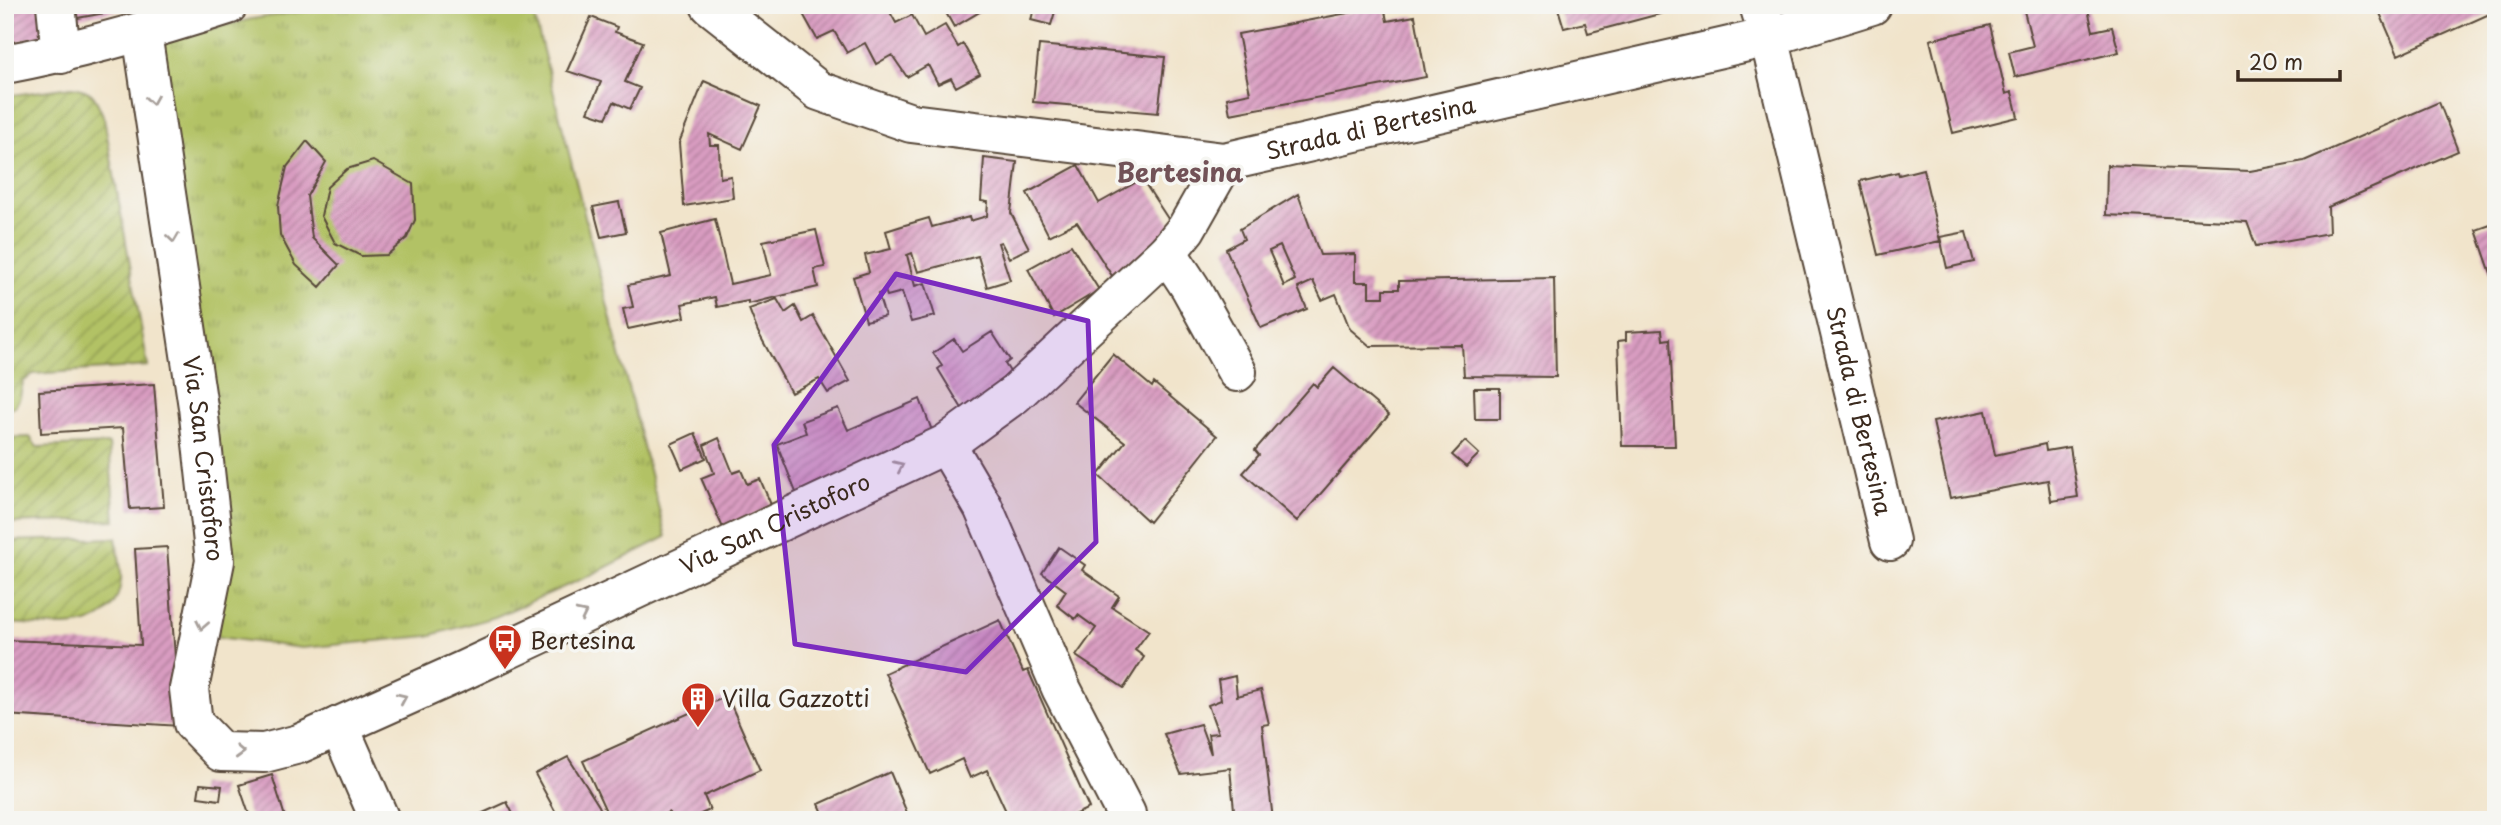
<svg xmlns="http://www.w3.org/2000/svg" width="2501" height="825" font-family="'Playpen Sans',sans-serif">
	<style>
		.park { fill: url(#park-tufts); stroke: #767642; stroke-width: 2 }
		.garden { fill: url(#garden-furrows); stroke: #767642; stroke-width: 2 }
		.building { fill: url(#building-hatch); fill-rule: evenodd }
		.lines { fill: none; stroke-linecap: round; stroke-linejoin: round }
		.minor-casing { stroke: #564638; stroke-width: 42 }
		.minor { stroke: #fff; stroke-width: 38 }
		.oneway { stroke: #a79f9a }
		.marked { fill: #7b2cbf; fill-opacity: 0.2; stroke: #7b2cbf; stroke-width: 5; stroke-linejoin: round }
		.labels { text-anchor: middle; stroke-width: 7; stroke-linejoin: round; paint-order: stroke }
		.street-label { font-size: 23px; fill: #3b2a1e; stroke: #f6f6f2 }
		.poi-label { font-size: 23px; fill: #3b2a1e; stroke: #f6f6f2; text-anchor: start }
		.quarter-label { font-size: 26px; font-weight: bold; fill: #725257; stroke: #f6f6f2 }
	</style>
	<defs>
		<pattern id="park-tufts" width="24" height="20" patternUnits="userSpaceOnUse" patternTransform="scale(1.75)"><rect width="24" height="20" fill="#b2c265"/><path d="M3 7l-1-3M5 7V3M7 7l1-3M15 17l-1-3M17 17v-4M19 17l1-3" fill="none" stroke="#929e53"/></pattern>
		<pattern id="garden-furrows" width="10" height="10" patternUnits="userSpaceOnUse" patternTransform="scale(1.75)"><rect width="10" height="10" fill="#b2c265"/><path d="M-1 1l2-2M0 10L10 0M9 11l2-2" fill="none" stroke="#929e53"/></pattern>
		<pattern id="building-hatch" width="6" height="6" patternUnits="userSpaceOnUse" patternTransform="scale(1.75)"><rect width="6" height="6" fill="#d99cc1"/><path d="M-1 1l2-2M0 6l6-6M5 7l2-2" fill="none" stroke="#b17f9c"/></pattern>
	</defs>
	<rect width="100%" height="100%" fill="#f6f6f2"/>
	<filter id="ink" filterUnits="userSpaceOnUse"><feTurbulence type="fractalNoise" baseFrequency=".0143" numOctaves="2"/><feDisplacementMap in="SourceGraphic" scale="14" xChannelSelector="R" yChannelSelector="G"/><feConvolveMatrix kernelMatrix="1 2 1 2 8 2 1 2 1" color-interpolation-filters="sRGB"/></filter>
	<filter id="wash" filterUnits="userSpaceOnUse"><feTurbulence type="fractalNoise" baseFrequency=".00686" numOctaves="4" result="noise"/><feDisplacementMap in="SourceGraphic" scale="28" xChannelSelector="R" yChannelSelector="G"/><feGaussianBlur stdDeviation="1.57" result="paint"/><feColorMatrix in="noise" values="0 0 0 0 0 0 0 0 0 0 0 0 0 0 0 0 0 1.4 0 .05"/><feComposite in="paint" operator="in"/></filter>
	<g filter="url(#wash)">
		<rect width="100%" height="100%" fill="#f1e4cb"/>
		<!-- park -->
		<path class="park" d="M343 5H528L534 15 666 537 591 575 495 617 428 636 302 648 218 637 142 64 174 37 252 19Z"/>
		<!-- garden -->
		<path class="garden" d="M71 87C95 90 95 97 104 118L148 366 33 374 23 382 20 397 15 407 5 408V96Z
			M30 437 37 447 109 444 115 520 5 523V438Z
			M116 538C118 552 122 568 121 581 114 641 48 624 5 623V541Z"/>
		<g id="blocks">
			<!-- building -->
			<path class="building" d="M5 5H53L56 34 5 44Z
				M70 5H138V7L72 19Z
				M798 5H863L866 11 876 5H886L896 23 912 15 924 37 945 25 958 47 963 44 980 74 956 87 951 78 938 84 928 65 907 77 892 55 876 64 865 43 847 53 834 31 817 39Z
				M954 5H978L981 11 954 27 945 11Z
				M1035 5H1057L1051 25 1031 20Z
				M1557 5H1681L1682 8 1588 33 1585 23 1564 28Z
				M2029 5H2087L2093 31 2112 27 2119 52 2015 77 2009 52 2033 46 2023 7Z
				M2389 5H2491L2494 12 2398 55 2379 11Z
				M1384 6 1387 21 1415 16 1426 77 1230 114 1227 98 1250 93 1238 34Z
				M591 17 617 27 615 32 643 42 625 82 640 88 630 109 614 102 606 118 588 112 601 82 567 71Z
				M1990 25 2006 94 2012 92 2018 117 1953 133 1930 40Z
				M1039 45 1165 57 1158 113 1033 102Z
				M704 81 761 106 742 149 709 134 710 145H719L720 178 731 176 733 198 684 206 679 143Z
				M2439 102 2458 151 2328 207 2329 233 2256 246 2247 222 2106 215 2107 165 2250 171 2304 161Z
				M307 141 326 162 307 196 312 238 339 265 320 287 296 265 280 235 278 206 287 167Z
				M984 158 1017 162 1011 213 1029 248 1009 258 1001 242 998 243 1010 280 987 287 978 256 918 272 912 253 907 255 915 286 925 283 935 316 911 322 902 292 887 296 885 291 878 294 885 316 866 321 853 277 869 272 865 255 891 249 886 231 905 225 929 218 932 227 969 217 970 221 987 216 988 202 981 201Z
				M373 161 413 184 415 220 407 238 387 255 361 256 335 243 321 216 327 187 347 169Z
				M1078 165 1099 203 1142 179 1176 231 1116 282 1077 222 1049 236 1027 193Z
				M1923 169 1940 241 1878 255 1860 181 1898 172 1899 175Z
				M1298 194 1320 255 1355 254V282H1369V297H1384V289H1399V281L1554 278 1556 377 1464 376 1462 345 1370 346 1350 329 1336 294 1322 300 1313 281 1298 288 1307 309 1261 328 1226 249 1244 239 1240 229ZM1280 246 1295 280 1284 286 1269 251Z
				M619 202 626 232 601 237 593 207Z
				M715 219 730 284 771 275 763 241 816 230 825 267 814 269 818 287 748 304V301L717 307 715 297 682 304 685 317 628 329 623 309 633 307 628 285 671 276 661 233Z
				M2496 223V285H2495L2476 230Z
				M1966 232 1974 262 1947 268 1940 237Z
				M1071 245 1099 290 1054 317 1028 269Z
				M777 299 785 313 795 306 803 322 813 316 850 381 828 393 819 379 791 393 758 332 749 309Z
				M1662 330 1663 340 1670 339 1675 446H1622L1618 341 1626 340V332Z
				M992 332 1010 360 1005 364 1019 386 969 420 938 369 942 366 933 353 954 339 962 351Z
				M1113 354 1152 387 1154 383 1217 436 1149 522 1098 475 1125 442 1074 402Z
				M1334 368 1389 415 1297 521 1243 473 1259 455 1255 450 1313 383 1317 387Z
				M154 384 164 507 130 509 123 428 41 433 39 391Z
				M1474 388H1500V419H1475Z
				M920 399 934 436 797 495 777 444 806 433 802 421 838 408 848 430Z
				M1986 411 1995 455 2045 444 2046 451 2070 447 2078 497 2051 501 2048 480 1950 498 1933 422Z
				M695 433 706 458 682 469 671 444Z
				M719 438 733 473 741 470 747 484 760 479 772 507 723 528 701 478 714 473 704 445Z
				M1465 441 1479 454 1466 467 1452 455Z
				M167 547 180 726 5 715V640L141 645 135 549Z
				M1059 547 1085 565 1082 570 1119 596 1112 607 1149 631 1135 650 1144 657 1124 688 1076 656 1096 628 1078 615 1075 619 1057 605 1066 591 1042 573Z
				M1000 620 1023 672 1028 670 1089 808 1063 820H1010L987 770 970 778 962 759 930 774 885 673Z
				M1235 676 1237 696 1261 690 1269 724 1262 725 1273 820H1235L1230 768 1181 774 1164 734 1200 724 1211 754 1208 734 1218 733 1208 705 1221 700 1218 680Z
				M727 696 760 770 704 796 710 810 687 820H672L669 812 652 820H610L583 761Z
				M568 757 599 806 605 820H560L535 774Z
				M890 772 910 820H826L819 804Z
				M272 775 286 820H251L239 785Z
				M200 784 222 786 220 800 198 797Z
				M507 802 516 820H468L483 813Z"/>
		</g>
	</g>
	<g filter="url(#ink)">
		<use href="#blocks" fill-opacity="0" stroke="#564638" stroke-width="2"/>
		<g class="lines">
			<!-- minor casing -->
			<g class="minor-casing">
				<g id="minor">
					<path d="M56 5 61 54"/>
					<path id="s1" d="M710 5 819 91 911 123 1224 162 1769 37 1872 5"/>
					<path id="s2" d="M1759 5 1769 37 1890 541"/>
					<path id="s3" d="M142 33 198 407 215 561 189 689 193 723 221 752 264 753 299 744 462 671 946 444 1015 394 1167 252 1186 229 1224 162"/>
					<path d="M5 64C81 50 154 29 228 5"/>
					<path d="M1167 252 1190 287 1237 372"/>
					<path d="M946 444 983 507 1061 688 1126 814"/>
					<path d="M339 726 380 820"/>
				</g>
			</g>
			<!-- minor -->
			<use href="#minor" class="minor"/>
		</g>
		<!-- one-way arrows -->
		<defs><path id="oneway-chevron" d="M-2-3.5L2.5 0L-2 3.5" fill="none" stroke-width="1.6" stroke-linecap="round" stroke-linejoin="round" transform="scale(1.75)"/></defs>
		<g class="oneway">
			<use href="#oneway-chevron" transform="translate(152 100) rotate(81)"/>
			<use href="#oneway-chevron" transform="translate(173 238) rotate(82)"/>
			<use href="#oneway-chevron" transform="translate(899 466) rotate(-25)"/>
			<use href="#oneway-chevron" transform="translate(582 614) rotate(-26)"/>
			<use href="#oneway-chevron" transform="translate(202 625) rotate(101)"/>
			<use href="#oneway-chevron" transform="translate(402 698) rotate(-24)"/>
			<use href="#oneway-chevron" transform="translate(240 752) rotate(2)"/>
		</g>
	</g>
	<!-- marked area -->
	<path class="marked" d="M896 274 1088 321 1096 542 966 672 795 644 774 445Z"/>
	<!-- icons -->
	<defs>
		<g id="bus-pin" transform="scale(1.75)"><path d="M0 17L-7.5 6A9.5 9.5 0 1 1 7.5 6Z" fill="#c8321e" stroke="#f6f6f2"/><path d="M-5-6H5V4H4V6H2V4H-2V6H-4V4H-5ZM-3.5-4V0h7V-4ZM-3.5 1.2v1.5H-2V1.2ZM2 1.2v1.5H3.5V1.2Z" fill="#fff"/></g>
		<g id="building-pin" transform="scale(1.75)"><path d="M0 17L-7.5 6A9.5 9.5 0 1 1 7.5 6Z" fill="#c8321e" stroke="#f6f6f2"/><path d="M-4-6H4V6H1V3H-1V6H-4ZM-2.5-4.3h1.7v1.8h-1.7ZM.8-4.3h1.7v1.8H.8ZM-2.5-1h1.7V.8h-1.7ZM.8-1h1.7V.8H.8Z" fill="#fff"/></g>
	</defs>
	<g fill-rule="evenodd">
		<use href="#bus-pin" x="505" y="641"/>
		<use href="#building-pin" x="698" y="699"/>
	</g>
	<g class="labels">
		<!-- street labels -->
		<g class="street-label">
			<text dy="8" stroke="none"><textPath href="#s1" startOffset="702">Strada di Bertesina</textPath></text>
			<text dy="8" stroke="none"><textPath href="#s2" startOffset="418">Strada di Bertesina</textPath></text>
			<text dy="8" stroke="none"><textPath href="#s3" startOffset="430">Via San Cristoforo</textPath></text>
			<text dy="8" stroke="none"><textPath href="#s3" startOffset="1342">Via San Cristoforo</textPath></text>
		</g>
		<!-- poi labels -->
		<g class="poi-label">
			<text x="530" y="649">Bertesina</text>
			<text x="722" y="707">Villa Gazzotti</text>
		</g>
		<!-- quarter labels -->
		<g class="quarter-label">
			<text x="1180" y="182">Bertesina</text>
		</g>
	</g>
	<!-- margin -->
	<rect width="2501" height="825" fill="none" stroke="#f6f6f2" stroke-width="28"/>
	<!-- scale -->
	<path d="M2238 70v10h102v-10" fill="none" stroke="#3b2a1e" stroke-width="3.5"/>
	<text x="2249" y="70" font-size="21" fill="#3b2a1e" stroke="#f6f6f2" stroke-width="5" paint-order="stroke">20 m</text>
</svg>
